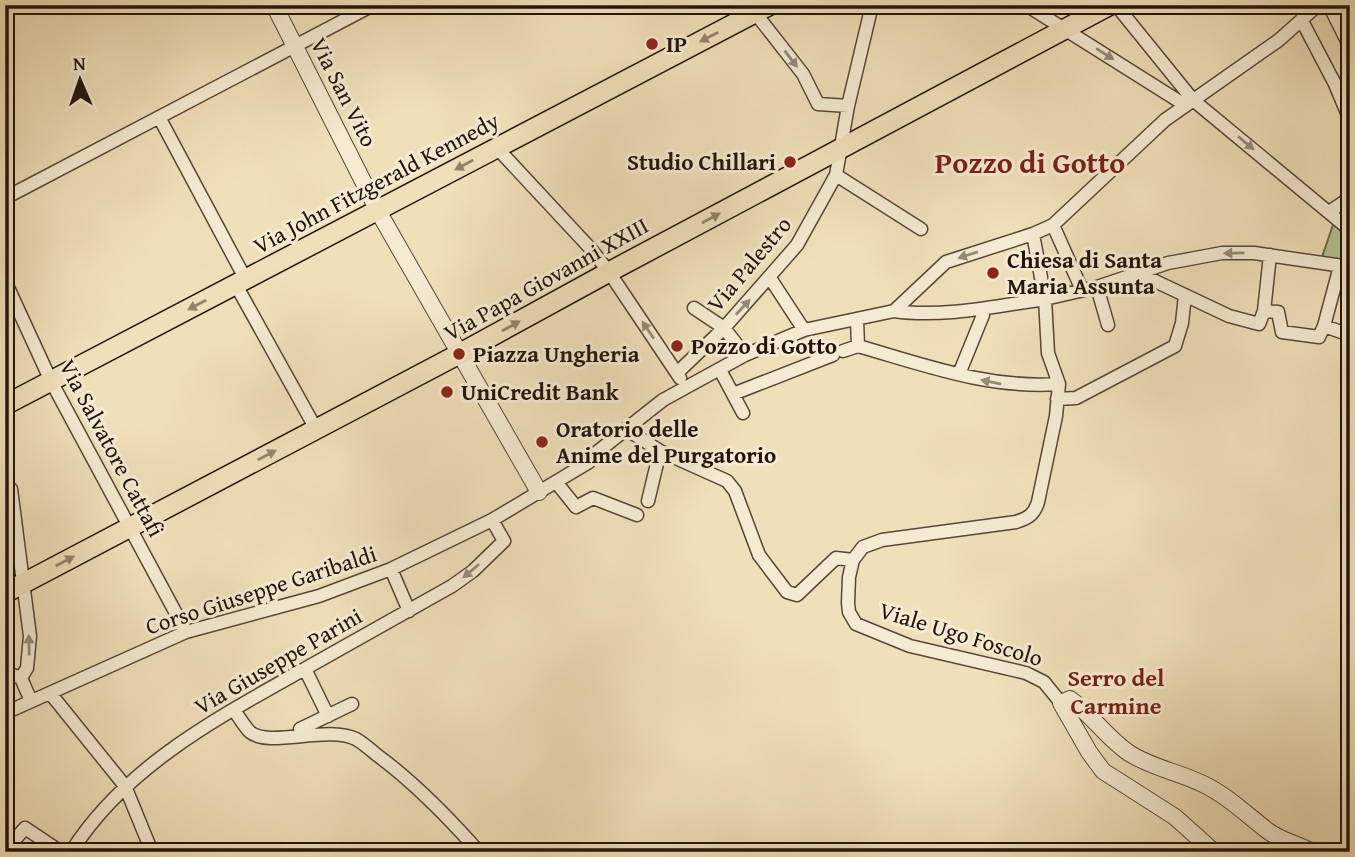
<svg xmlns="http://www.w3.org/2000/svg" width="1355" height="857" font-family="'Gentium Book Plus',serif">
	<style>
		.green { fill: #b4c394; stroke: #6b6c50; stroke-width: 2 }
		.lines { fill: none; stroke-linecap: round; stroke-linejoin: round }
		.minor-casing { stroke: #564737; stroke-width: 15 }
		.tertiary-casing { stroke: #564737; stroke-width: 18 }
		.primary-casing { stroke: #22140b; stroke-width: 22 }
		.minor { stroke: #f5ebd2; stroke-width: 12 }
		.tertiary { stroke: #f5ebd2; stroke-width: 16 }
		.primary { stroke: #f0e0ba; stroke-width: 19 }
		.oneway { fill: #93846b }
		.oneway2 { fill: #968a78 }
		.poi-dot { fill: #8f2418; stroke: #f5ebd2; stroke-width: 2.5 }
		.labels { text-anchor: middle; stroke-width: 6; stroke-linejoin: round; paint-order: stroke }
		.poi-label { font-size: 23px; font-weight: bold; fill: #22140b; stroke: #f5ebd2; text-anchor: start }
		.street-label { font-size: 23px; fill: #22140b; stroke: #f5ebd2 }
		.neighbourhood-label { font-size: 24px; font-weight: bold; fill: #7a1f14; stroke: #f5ebd2 }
		.district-label { font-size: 30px; font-weight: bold; fill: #7a1f14; stroke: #f5ebd2 }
	</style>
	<rect width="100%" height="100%" fill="#f0e0ba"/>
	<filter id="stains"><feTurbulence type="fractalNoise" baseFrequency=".00286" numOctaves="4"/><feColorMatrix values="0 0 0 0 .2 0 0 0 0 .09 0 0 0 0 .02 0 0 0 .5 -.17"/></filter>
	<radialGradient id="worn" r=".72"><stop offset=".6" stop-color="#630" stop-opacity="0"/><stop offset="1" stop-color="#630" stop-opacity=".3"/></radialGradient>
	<!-- green -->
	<path class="green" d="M1334 222 1350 237V261L1322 257Z"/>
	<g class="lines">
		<!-- minor casing -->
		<g class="minor-casing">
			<path id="minor" d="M749 5 803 74 818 104 848 106
				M1026 5 1185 105
				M1116 5 1193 100 1350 230
				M1329 5 1350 47
				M1302 21 1335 84 1350 120
				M159 117 246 280
				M497 148 590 248 609 272 680 378
				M836 175 921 229
				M5 198 373 5
				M1329 212 1350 198
				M1053 225 1082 290
				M1270 255 1264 311 1278 312 1282 332 1319 337 1324 326 1340 266
				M1138 273 1229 316 1259 324 1264 311
				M770 278 804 330
				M5 281 51 381 186 632
				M236 285 316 429
				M1097 287 1108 325
				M694 308 724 328 745 355
				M894 311 946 262 1033 234 1053 225 1165 120 1279 40 1318 5
				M857 320 858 346C925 365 988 389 1059 384
				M1324 326 1350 335
				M843 351 858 346
				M720 370 743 413
				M677 373 724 328 797 245 836 175 848 106 872 5
				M959 374 983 315 982 309
				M733 394 833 355
				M1057 399 1076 398 1175 346 1182 323 1185 295
				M626 429 660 451 727 481 735 491 759 555 787 592 797 595 836 558 853 560
				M556 482 576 507 593 498 637 515
				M11 489 30 636 27 668 21 678 31 701
				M648 501 660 451
				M391 569 409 611
				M305 669 328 716
				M5 672 21 678
				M50 693 125 786 152 852
				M1061 703 1044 682 1026 673 910 646 856 624 849 612 848 603 849 577 853 560 863 547 882 540 1016 522C1028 518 1034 515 1038 502L1056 416 1059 384 1048 353 1045 299 1097 287 1168 263 1222 253H1254L1350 267
				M234 710C239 717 244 726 250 732 269 748 327 725 356 739 363 743 371 750 377 755 415 783 448 817 479 852
				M5 713 186 632 319 596 391 569 492 520 589 462 596 453 663 400 745 355 804 330 894 311C942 318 997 306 1045 299L1033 234
				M300 729 352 704
				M5 846 11 844 25 828 61 852
				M71 852C126 765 221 716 308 667 356 640 404 613 452 586L473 571 504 541 492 520"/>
		</g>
		<!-- tertiary casing -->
		<g class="tertiary-casing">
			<path id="tertiary" d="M274 5 378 211 539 492
				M1214 852 1175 817 1103 771 1089 752 1061 703 1070 699C1091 714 1107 738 1129 753 1152 768 1179 772 1203 784 1228 796 1247 815 1268 831 1281 841 1298 844 1312 852"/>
		</g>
		<!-- primary casing -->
		<g class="primary-casing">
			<path id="primary" d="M5 405 770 5
				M5 593 459 354 609 272 1110 5"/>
		</g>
		<!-- minor -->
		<use href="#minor" class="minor"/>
		<!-- tertiary -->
		<use href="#tertiary" class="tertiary"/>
		<!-- primary -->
		<use href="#primary" class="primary"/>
	</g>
	<!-- one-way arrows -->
	<defs><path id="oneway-solid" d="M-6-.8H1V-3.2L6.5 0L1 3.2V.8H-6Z" transform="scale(1.75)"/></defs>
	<g class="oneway">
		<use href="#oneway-solid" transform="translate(709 37) rotate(153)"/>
		<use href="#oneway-solid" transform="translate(464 165) rotate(152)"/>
		<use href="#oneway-solid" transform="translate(711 218) rotate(-28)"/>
		<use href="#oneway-solid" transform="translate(197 305) rotate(152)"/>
		<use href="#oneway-solid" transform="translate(511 326) rotate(-29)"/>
		<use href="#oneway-solid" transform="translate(267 455) rotate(-28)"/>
		<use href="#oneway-solid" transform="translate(65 561) rotate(-28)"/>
	</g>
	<g class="oneway2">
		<use href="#oneway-solid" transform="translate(1105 54) rotate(32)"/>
		<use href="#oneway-solid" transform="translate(791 59) rotate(53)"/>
		<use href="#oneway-solid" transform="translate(1246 143) rotate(40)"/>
		<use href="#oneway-solid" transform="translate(1234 253) rotate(179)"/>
		<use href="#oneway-solid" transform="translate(968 255) rotate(162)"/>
		<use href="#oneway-solid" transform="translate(743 307) rotate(-47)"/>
		<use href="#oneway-solid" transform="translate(648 330) rotate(-124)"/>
		<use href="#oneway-solid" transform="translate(991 382) rotate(-169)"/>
		<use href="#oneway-solid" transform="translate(471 571) rotate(140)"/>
		<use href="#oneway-solid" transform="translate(29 645) rotate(-91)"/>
	</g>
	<!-- markers -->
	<g class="poi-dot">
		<circle cx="652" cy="44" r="7"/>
		<circle cx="790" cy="162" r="7"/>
		<circle cx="993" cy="273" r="7"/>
		<circle cx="677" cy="346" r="7"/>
		<circle cx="459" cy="354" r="7"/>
		<circle cx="447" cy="392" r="7"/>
		<circle cx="542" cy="442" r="7"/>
	</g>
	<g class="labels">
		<!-- poi labels -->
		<g class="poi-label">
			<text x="666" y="52">IP</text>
			<text x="776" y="170" text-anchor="end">Studio Chillari</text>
			<text x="1007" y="268">Chiesa di Santa<tspan x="1007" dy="26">Maria Assunta</tspan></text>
			<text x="691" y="354">Pozzo di Gotto</text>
			<text x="473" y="362">Piazza Ungheria</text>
			<text x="461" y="400">UniCredit Bank</text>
			<text x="556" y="437">Oratorio delle<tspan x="556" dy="26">Anime del Purgatorio</tspan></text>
		</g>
		<!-- street labels -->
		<g class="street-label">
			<text transform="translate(344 92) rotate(63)" y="8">Via San Vito</text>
			<text transform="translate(376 183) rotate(-28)" y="8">Via John Fitzgerald Kennedy</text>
			<text transform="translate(749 264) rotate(-50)" y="8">Via Palestro</text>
			<text transform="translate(546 279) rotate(-29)" y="8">Via Papa Giovanni XXIII</text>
			<text transform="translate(112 448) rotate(62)" y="8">Via Salvatore Cattafi</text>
			<text transform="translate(261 590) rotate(-18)" y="8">Corso Giuseppe Garibaldi</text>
			<text transform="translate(961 634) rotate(17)" y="8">Viale Ugo Foscolo</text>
			<text transform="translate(278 661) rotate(-30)" y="8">Via Giuseppe Parini</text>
		</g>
		<!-- neighbourhood labels -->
		<g class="neighbourhood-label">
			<text x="1116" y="686">Serro del<tspan x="1116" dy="28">Carmine</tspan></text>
		</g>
		<!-- district labels -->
		<g class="district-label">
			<text x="1030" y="173">Pozzo di Gotto</text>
		</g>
	</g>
	<!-- margin -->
	<rect width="1355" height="857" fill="none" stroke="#f0e0ba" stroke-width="28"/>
	<rect x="7" y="7" width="1341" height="843" fill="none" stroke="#22140b" stroke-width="3.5"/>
	<rect x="14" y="14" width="1327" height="829" fill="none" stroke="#22140b" stroke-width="2"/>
	<!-- north arrow -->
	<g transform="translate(80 80) rotate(358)" stroke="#f5ebd2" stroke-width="5" paint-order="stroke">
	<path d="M0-5L12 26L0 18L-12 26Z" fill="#22140b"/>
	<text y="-10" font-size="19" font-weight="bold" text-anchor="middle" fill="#22140b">N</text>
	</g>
	<rect width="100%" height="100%" filter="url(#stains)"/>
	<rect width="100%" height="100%" fill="url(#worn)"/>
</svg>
